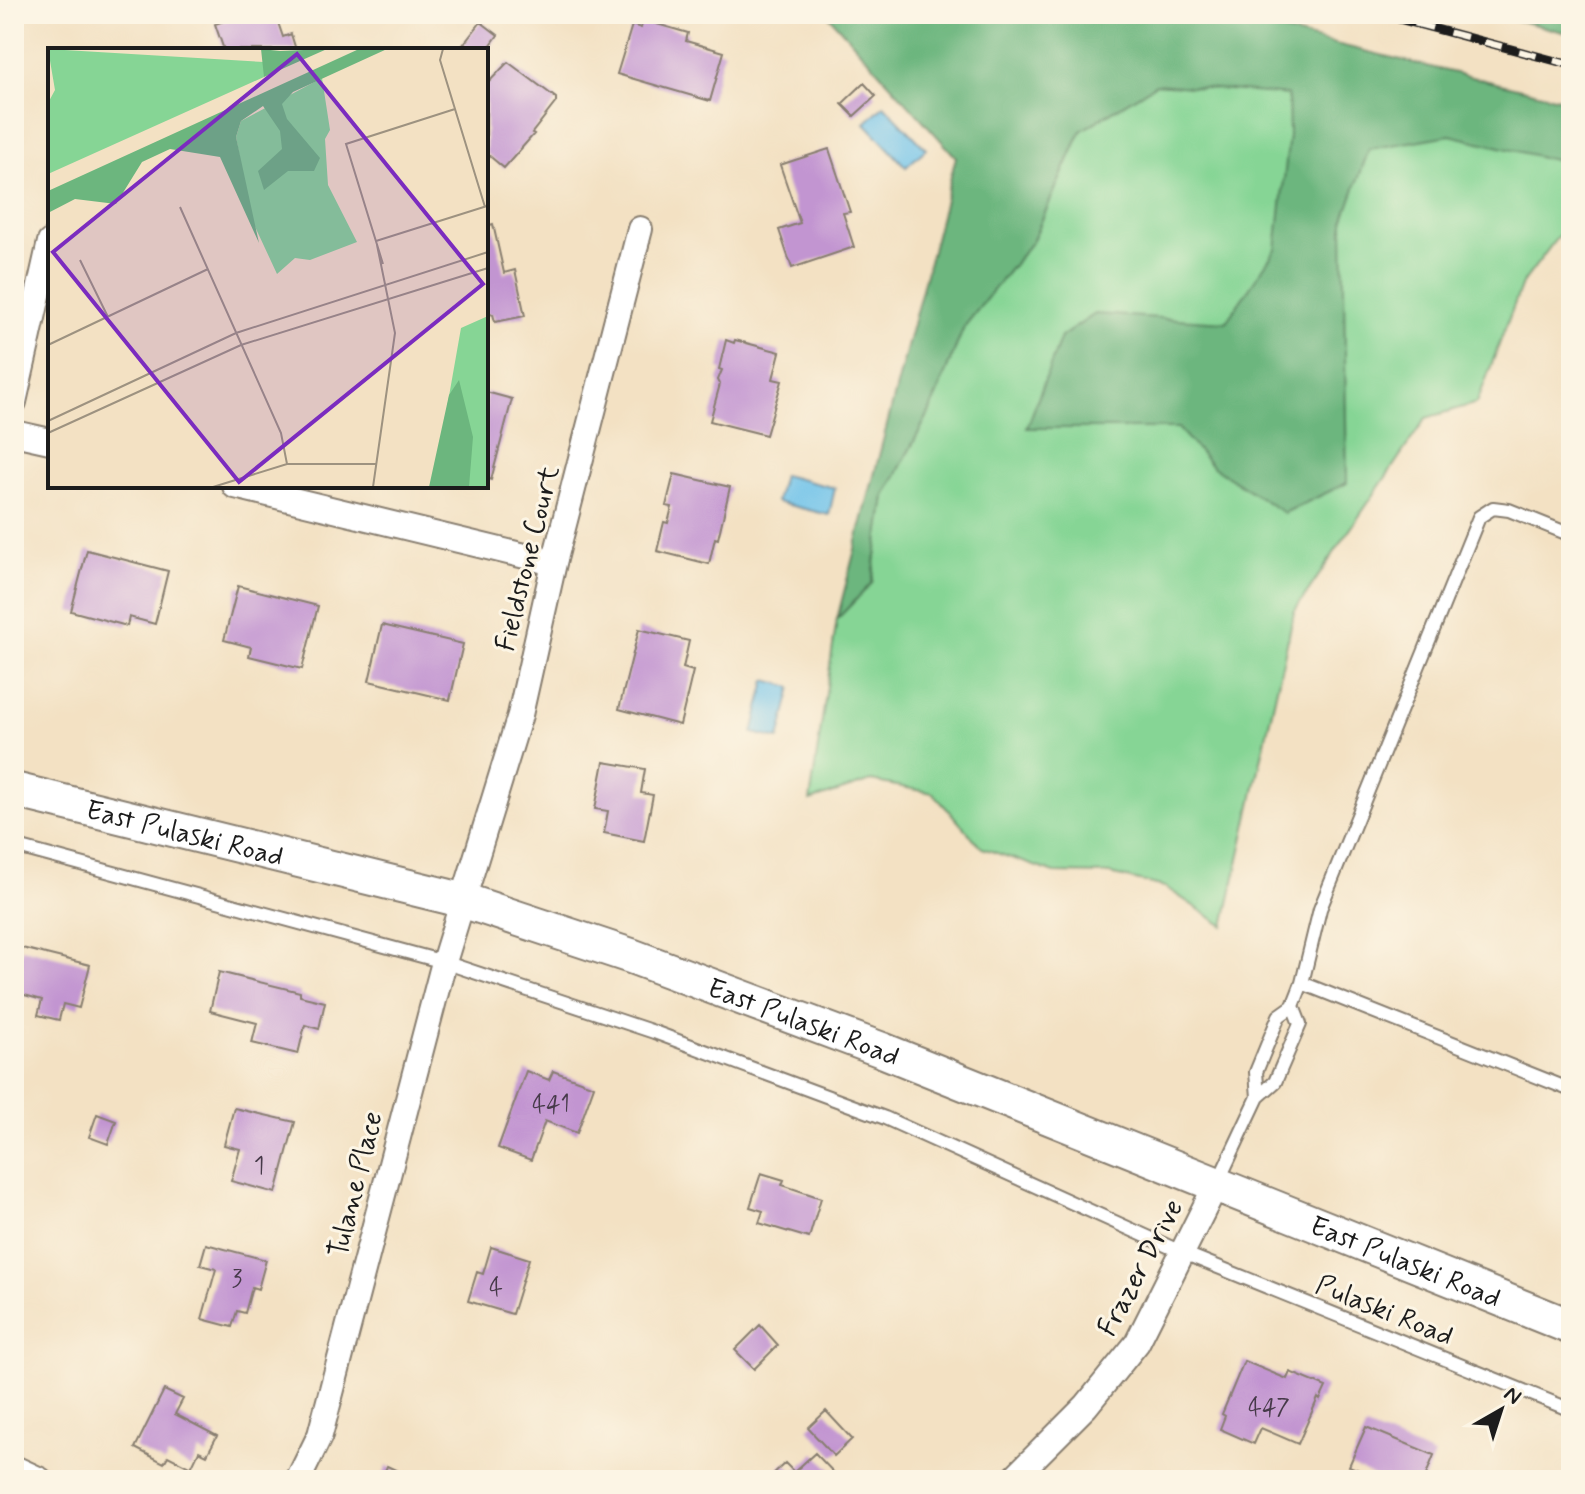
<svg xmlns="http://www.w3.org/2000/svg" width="1585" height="1494" font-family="Mynerve,sans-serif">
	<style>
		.green { fill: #86d595; stroke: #517858; stroke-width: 2 }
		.forest { fill: #6cb67e; stroke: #44694d; stroke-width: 2 }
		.water { fill: #6ec2ea; stroke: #456f83; stroke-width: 2 }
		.building { fill: #c295d1 }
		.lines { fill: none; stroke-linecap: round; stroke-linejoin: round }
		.service-casing { stroke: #887e70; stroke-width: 16 }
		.minor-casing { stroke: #887e70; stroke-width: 28 }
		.secondary-casing { stroke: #887e70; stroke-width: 38 }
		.service { stroke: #fff; stroke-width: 12 }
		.minor { stroke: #fff; stroke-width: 24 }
		.secondary { stroke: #fff; stroke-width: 34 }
		.rail-casing { stroke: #1c1c1c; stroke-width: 9 }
		.rail { stroke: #fcf5e5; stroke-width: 6; stroke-dasharray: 18; stroke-linecap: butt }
		.labels { text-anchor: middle; stroke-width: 6; stroke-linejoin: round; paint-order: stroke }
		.number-label { font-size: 24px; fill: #463a49 }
		.street-label { font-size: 28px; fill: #1c1c1c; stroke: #fcf5e5 }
		.inset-road { fill: none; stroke: #9d9280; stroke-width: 2 }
		.view { fill: #7b2cbf; fill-opacity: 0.15; stroke: #7b2cbf; stroke-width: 4 }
		.inset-edge { fill: none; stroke: #1c1c1c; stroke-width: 4 }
	</style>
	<rect width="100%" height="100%" fill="#fcf5e5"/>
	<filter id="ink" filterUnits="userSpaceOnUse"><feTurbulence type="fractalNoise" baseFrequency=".0125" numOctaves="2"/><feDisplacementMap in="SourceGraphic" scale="16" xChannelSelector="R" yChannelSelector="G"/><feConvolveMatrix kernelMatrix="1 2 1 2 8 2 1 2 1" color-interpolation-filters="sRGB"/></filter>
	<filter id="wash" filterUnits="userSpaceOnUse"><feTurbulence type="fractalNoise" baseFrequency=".006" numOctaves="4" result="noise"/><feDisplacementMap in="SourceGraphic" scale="32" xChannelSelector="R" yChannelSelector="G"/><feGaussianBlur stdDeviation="1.8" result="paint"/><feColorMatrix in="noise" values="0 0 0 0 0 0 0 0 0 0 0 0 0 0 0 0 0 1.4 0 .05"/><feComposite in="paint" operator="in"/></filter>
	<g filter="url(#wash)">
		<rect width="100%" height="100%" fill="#f3e1c3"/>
		<!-- green -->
		<path class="green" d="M1156 84 1288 94 1571 164V219L1522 284 1477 403 1426 418 1294 612 1224 926 1165 887 1110 874 1055 873 982 848 933 793 871 781 810 801 837 619 872 583 885 496 929 413 964 327 1033 240 1081 131Z"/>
		<!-- forest -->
		<path class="forest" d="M827 14H1212L1571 101V164L1450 135 1369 149 1343 222 1347 483 1284 513 1212 466 1178 428H1027L1061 337 1095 314 1226 322 1276 249 1289 135 1288 95 1156 84 1081 131 1033 240 964 327 929 413 885 496 872 583 837 619 956 157Z
			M1493 14H1571V34Z"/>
		<!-- water -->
		<path class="water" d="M884 105 926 149 906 167 865 123Z
			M783 475 835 488 829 515 776 502Z
			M766 680 792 687 779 739 753 733Z"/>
		<g id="blocks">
			<!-- building -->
			<path class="building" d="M244 14H275L283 37 291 34 296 50H224L215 24Z
				M643 20 688 33 686 41 724 52 710 101 617 74 632 25 641 28Z
				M481 22 498 35 487 50H459Z
				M508 62 556 98V102L532 133 534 134 504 168 486 153V85Z
				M864 83 876 96 854 116 842 104Z
				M829 149 850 212 843 213 854 247 792 268 779 230 800 223 780 165Z
				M493 224 504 273 515 270 525 316 495 322 493 314 486 315V226Z
				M726 340 734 343 735 340 780 352 773 379 782 381 766 435 710 421 720 384 718 380 722 370 719 369Z
				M486 392 512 399 491 480 486 478Z
				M674 474 730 487 718 539 715 538 709 564 657 551 664 522 668 523 672 507 666 506Z
				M87 550 168 571 155 624 129 617 127 626 71 611Z
				M238 586 318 606 302 669 249 656 251 647 224 640Z
				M382 625 463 644 450 700 369 681Z
				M639 629 689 641 683 668 693 671 680 725 619 709Z
				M604 762 645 769 641 793 653 795 644 841 604 833 608 811 595 809Z
				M22 948 90 965 79 1008 63 1004 59 1020 38 1015 42 1000 14 992V980Z
				M219 972 300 992V996L325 1002 319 1029 305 1025 298 1054 252 1043 257 1023 210 1011Z
				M526 1071 549 1080 553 1071 594 1086 577 1133 545 1121 531 1160 498 1148Z
				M234 1108 295 1122 276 1193 231 1181 240 1149 224 1145Z
				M97 1114 116 1121 108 1144 89 1137Z
				M761 1173 784 1180 782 1185 821 1198 809 1238 759 1223 763 1211 750 1207Z
				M206 1244 266 1260 258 1289 252 1287 245 1313 237 1311 232 1327 202 1319 216 1269 200 1265Z
				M491 1247 529 1259 512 1314 468 1301 477 1272 483 1274Z
				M760 1325 778 1345 754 1369 735 1350Z
				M1244 1361 1287 1379 1290 1372 1326 1387 1320 1400 1318 1398 1298 1444 1261 1428 1254 1444 1220 1429 1225 1416 1222 1414Z
				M164 1390 183 1399 175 1414 217 1436 207 1455 199 1451 191 1468 168 1456 164 1463 135 1448Z
				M826 1411 852 1439 834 1456 808 1428Z
				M1366 1427 1434 1455 1424 1480H1383L1349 1466Z
				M815 1453 841 1480H772L770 1477 785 1463 794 1472Z
				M387 1466 417 1480H381Z"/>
		</g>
	</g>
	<g filter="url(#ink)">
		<use href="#blocks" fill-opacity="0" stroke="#887e70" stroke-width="2"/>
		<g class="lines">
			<!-- service casing -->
			<g class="service-casing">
				<path id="service" d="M14 846 444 962 654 1032 885 1118 1181 1252 1571 1410
					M1302 983 1571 1090
					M1258 1097 1256 1072 1279 1016 1293 1006 1302 983 1320 909 1479 517 1493 508 1509 510 1571 535
					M1218 1182 1258 1097 1275 1082 1300 1024 1293 1006"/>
			</g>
			<!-- minor casing -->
			<g class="minor-casing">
				<path id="minor" d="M14 402 50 242
					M14 433 50 441
					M235 486 554 563
					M14 1468 40 1480
					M298 1480 320 1435 444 962 520 715 554 563 640 229
					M1012 1480 1086 1406 1137 1343 1216 1185"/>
			</g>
			<!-- secondary casing -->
			<g class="secondary-casing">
				<g id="secondary">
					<path id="s1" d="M14 790 462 900 631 956 882 1050 1571 1327"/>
				</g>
			</g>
			<!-- service -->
			<use href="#service" class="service"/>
			<!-- minor -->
			<use href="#minor" class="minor"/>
			<!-- secondary -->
			<use href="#secondary" class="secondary"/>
			<!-- rail casing -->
			<g class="rail-casing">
				<path id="rail" d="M1380 14 1571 65"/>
			</g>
			<!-- rail -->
			<use href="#rail" class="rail"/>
		</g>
	</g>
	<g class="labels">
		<!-- number labels -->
		<g class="number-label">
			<text x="551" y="1112">441</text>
			<text x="259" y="1173">1</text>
			<text x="237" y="1286">3</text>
			<text x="496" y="1295">4</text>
			<text x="1269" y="1415">447</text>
		</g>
		<!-- street labels -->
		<g class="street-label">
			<text transform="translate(526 558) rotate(-76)" y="10">Fieldstone Court</text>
			<text dy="10" stroke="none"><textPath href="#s1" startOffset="176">East Pulaski Road</textPath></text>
			<text dy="10" stroke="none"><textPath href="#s1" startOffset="824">East Pulaski Road</textPath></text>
			<text transform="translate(354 1184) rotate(-76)" y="10">Tulane Place</text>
			<text dy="10" stroke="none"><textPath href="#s1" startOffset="1472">East Pulaski Road</textPath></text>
			<text transform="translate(1139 1267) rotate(-62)" y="10">Frazer Drive</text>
			<text transform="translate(1385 1309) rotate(22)" y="10">Pulaski Road</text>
		</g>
	</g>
	<!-- overview -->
	<g transform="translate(48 48)">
		<rect width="440" height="440" fill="#f3e1c3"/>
		<path d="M0 1 216 14V29L0 126V55L7 42ZM274 30 282 82 277 91 280 137 309 194 262 212 247 210 229 226 203 170 188 89 193 73ZM440 268V439H385L413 280Z" fill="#86d595"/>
		<path d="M213 1 232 3 279 1 216 29ZM311 1H339L245 44 234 56 239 71 272 110 266 123H240L216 142 210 123 234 101 232 83 215 58 193 73 188 89 211 195 172 109 122 101 94 114 68 156 27 151 0 165V143ZM411 332 425 389 421 439H381L401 347Z" fill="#6cb67e"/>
		<path class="inset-road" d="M395 1 392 12 437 159M132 159 233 385 239 416M328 193 439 158M32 212 60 269M335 216 298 96 407 61M0 297 160 221M0 373 188 285 440 204M0 385 193 297 440 220M165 439 239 416H329M325 439 347 285 329 197"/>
		<path class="view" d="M249 6 435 236 191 434 5 204Z"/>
		<rect width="440" height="440" class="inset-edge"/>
	</g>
	<!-- margin -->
	<rect width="1585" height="1494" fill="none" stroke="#fcf5e5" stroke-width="48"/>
	<!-- north arrow -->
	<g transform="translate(1501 1410) rotate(39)" stroke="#fcf5e5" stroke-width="6" paint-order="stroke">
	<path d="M0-6L14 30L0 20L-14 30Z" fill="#1c1c1c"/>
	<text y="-12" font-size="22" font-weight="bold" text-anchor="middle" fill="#1c1c1c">N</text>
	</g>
</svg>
